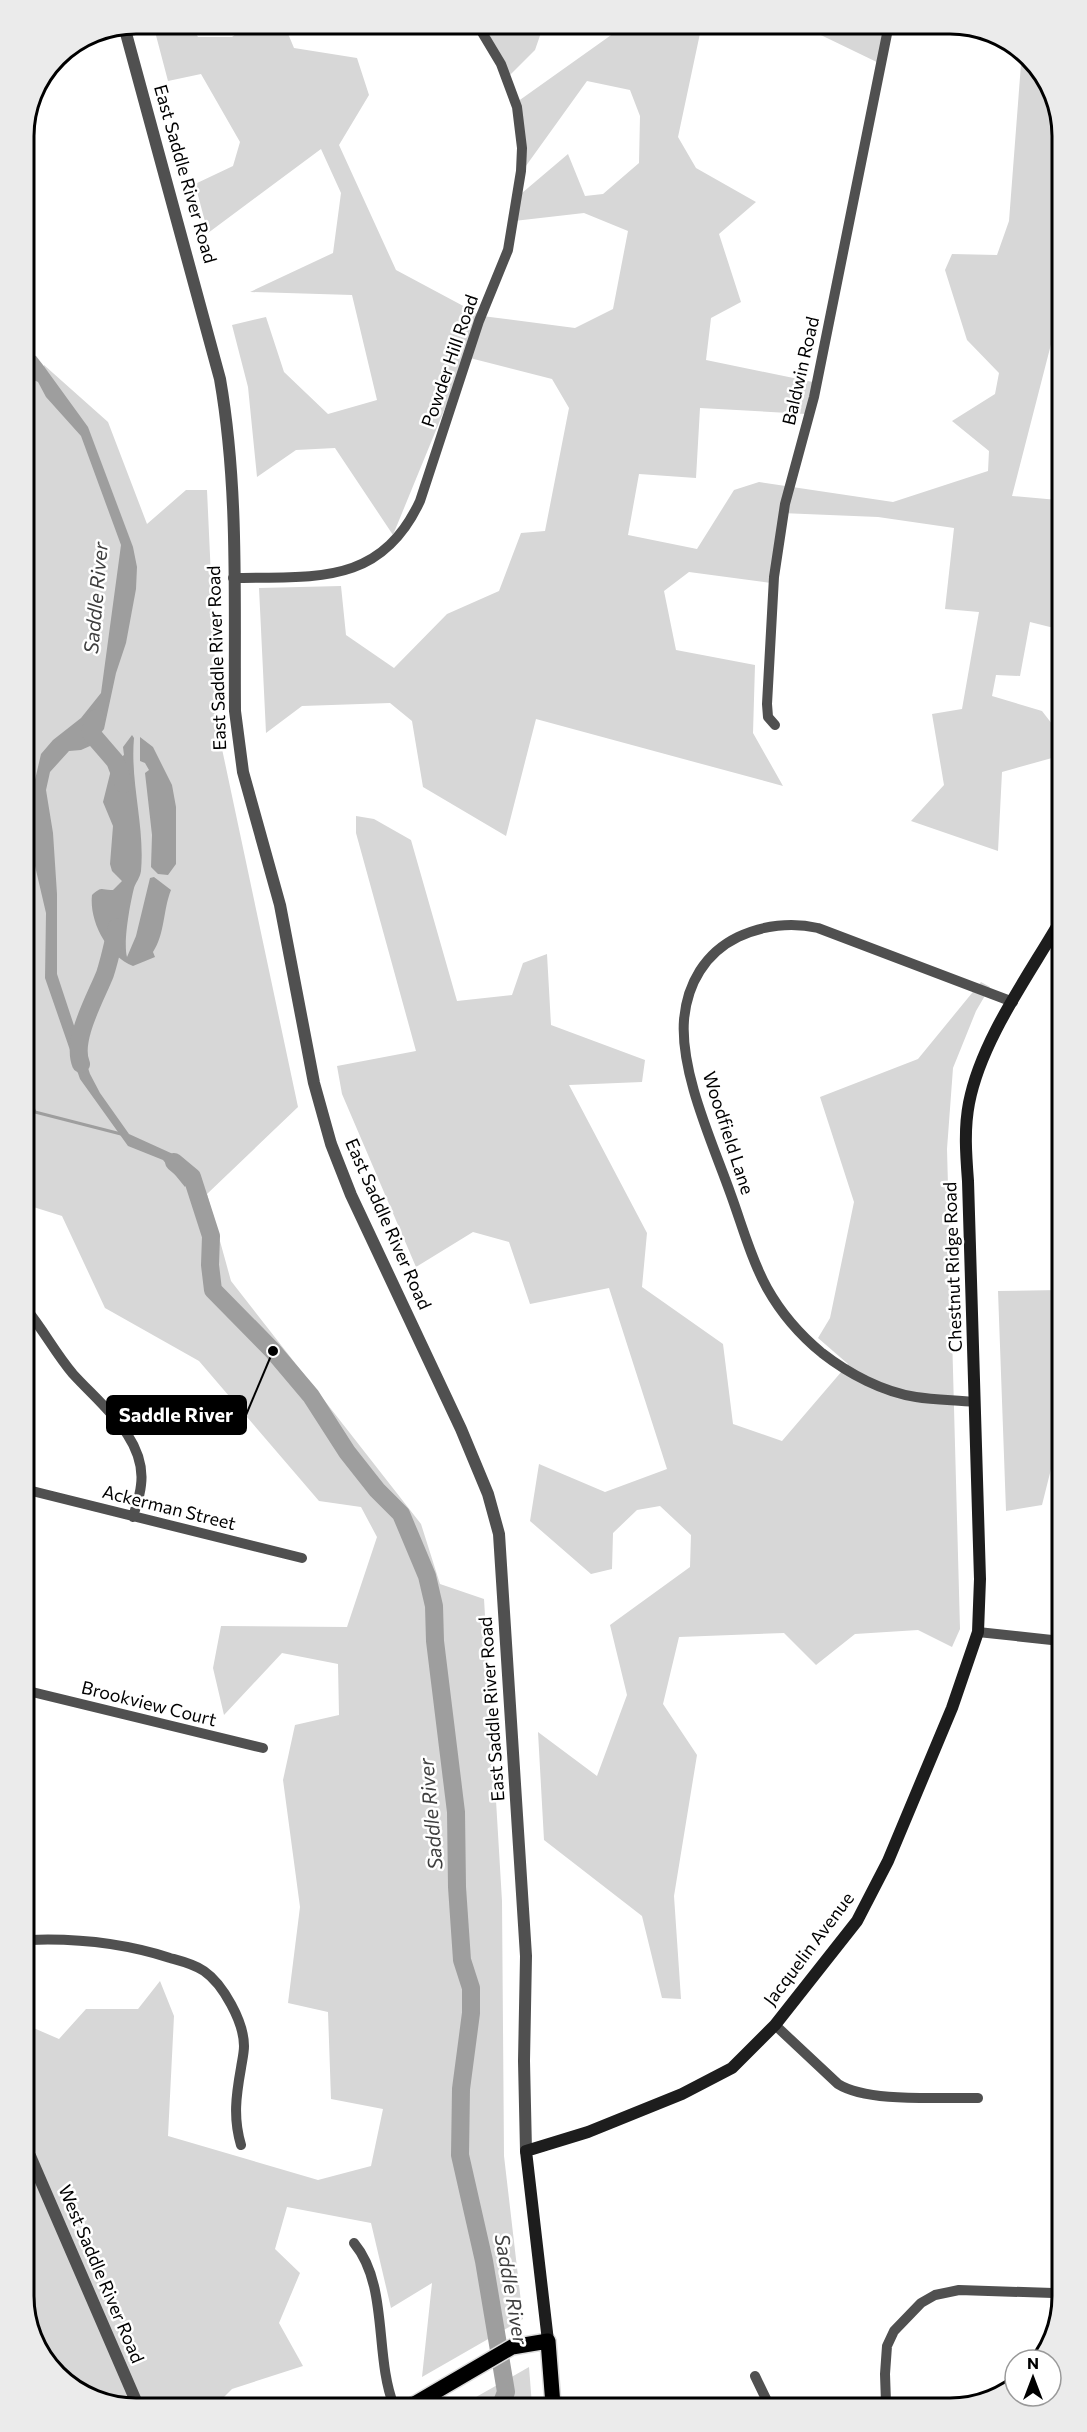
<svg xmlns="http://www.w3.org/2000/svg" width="1087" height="2432" font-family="Commissioner,sans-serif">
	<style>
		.green { fill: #d7d7d7 }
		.water { fill: #9e9e9e }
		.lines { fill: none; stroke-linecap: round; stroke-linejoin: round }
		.stream { stroke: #9e9e9e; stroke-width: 3 }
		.river { stroke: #9e9e9e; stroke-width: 18 }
		.primary-casing { stroke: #dbdbdb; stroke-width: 18 }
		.minor { stroke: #505050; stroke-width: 10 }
		.tertiary { stroke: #505050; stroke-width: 12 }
		.secondary { stroke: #1d1d1d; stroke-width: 12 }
		.primary { stroke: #000; stroke-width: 15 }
		.labels { text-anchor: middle; stroke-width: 5; stroke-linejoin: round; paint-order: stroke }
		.street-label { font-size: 18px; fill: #000; stroke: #fff }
		.water-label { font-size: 20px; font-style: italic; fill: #3f3f3f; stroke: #fff }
		.rim { fill: none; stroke: #000; stroke-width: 3 }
		.leader { fill: none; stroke: #000; stroke-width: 2 }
		.callout-dot { fill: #000; stroke: #fff; stroke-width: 2 }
		.callout { fill: #000; stroke: #000; stroke-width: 2 }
		.callout-label { font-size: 20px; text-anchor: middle; font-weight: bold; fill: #fff }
	</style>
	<rect width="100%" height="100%" fill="#fff"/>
	<!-- green -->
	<path class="green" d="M153 24H190L198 37H232L249 24H284L294 48 357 58 369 95 339 145 396 270 482 316 575 328 613 309 628 231 584 213 514 221 522 193 568 154 585 196 603 194 639 163 640 116 630 90 587 81 523 170 517 102 614 33 621 24H702L678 137 696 168 756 202 719 234 741 302 711 318 706 360 813 382 806 414 700 408 696 478 639 474 628 535 697 549 734 490 759 482 893 502 988 471 989 451 952 421 995 394 999 373 967 340 945 270 952 254 997 255 1009 221 1022 51 1057 100 1058 317 1012 496 1058 500V629L1030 622 1020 676 996 675 992 696 1042 711 1059 733V756L1002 772 998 851 911 821 944 785 932 714 962 709 979 612 945 609 954 528 878 517 781 513 771 583 689 572 664 591 676 650 755 665 753 733 783 786 536 719 506 836 423 787 412 721 390 703 302 706 266 733 259 588 341 586 346 635 394 668 447 614 499 591 521 533 545 531 569 408 552 379 466 357 393 535 335 448 296 450 257 477 248 387 232 325 266 317 284 372 328 414 377 400 352 295 250 292 333 253 341 193 321 149 208 233 195 184 233 166 240 142 201 74 168 81Z
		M483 24H544L535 50 509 76Z
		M798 24H891L885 66Z
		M44 365 108 422 147 524 186 490H207L218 730 298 1107 207 1194 231 1281 421 1524 440 1584 484 1599 502 1901 504 2156 523 2319 422 2377 432 2283 391 2308 371 2223 287 2207 275 2249 300 2273 279 2323 303 2366 232 2389 214 2407 132 2408 68 2385 30 2332 29 2026 59 2039 86 2009H138L160 1981 174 2016 168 2136 318 2180 371 2166 383 2109 331 2099 328 2012 288 2003 300 1907 283 1780 295 1725 339 1715 338 1664 282 1653 224 1715 213 1668 221 1626 347 1627 377 1537 361 1507 319 1501 199 1361 105 1308 62 1216 27 1205 25 375 40 379Z
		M356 816 374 819 411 840 457 1001 512 995 523 963 547 954 551 1025 645 1060 642 1082 569 1085 647 1233 642 1287 723 1344 733 1424 782 1441 848 1364 818 1338 830 1318 854 1202 820 1097 918 1059 981 982 990 987 976 1011 953 1068 947 1149 960 1629 952 1647 918 1630 855 1634 816 1665 784 1633 679 1637 663 1704 697 1755 674 1896 681 1999 662 1998 642 1916 544 1840 538 1732 597 1776 627 1695 610 1625 690 1567 691 1535 660 1506 637 1510 613 1533 612 1569 591 1574 530 1521 539 1464 605 1492 667 1469 609 1288 530 1304 509 1242 473 1232 416 1267 342 1094 337 1066 416 1051 356 833Z
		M1060 1290 1061 1448 1056 1449 1042 1505 1006 1511 998 1291Z
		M529 2367 532 2405H462Z"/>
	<!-- water -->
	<path class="water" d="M25 352 36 356 43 365 88 427 133 547 137 567 136 589 126 643 116 673 104 729 90 746 81 750 69 751 50 772 46 790 53 833 57 894V974L90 1074 100 1093 129 1134 184 1159 194 1173 185 1187 163 1160 128 1146 80 1079 45 978 46 913 35 866 28 810 41 754 53 740 81 718 101 693 121 545 81 436 46 397 38 382 25 376Z
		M132 735 134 738C130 783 145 826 141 871 140 878 136 882 134 888 130 904 123 942 127 957L136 936 150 878 154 877 171 890C163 910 165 934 153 952L155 957 133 966C107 956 89 921 92 895 103 885 102 891 113 890L122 881 112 871 110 864 113 826 103 802 111 770 117 760 124 755 123 747Z
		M140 737 153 747 172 785 176 807V864L168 875 158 874 151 867 152 835 145 773 149 770 145 763 140 761Z"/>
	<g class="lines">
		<!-- stream -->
		<path class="stream" d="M27 1096 35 1112 121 1134"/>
		<!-- river -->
		<path class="river" d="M96 718 90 732 115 761 124 784
			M81 1064C71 1040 96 997 105 974 110 959 113 943 117 927
			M174 1162 192 1177 211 1236 210 1265 213 1290 273 1351 311 1396 347 1452 377 1490 401 1514 427 1576 434 1606 435 1641 456 1812 457 1887 462 1960 471 1988V2013L461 2089 460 2155 484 2261 506 2392 501 2405"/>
		<!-- primary casing -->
		<g class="primary-casing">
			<path id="primary" d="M411 2406 512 2347 548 2341 553 2405"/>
		</g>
		<!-- minor -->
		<path class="minor" d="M233 578C314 576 380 587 420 501L479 321 508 250 521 171 522 148 517 107 501 64 477 24
			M775 725 768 717 767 704 774 577 785 504 814 397 889 24
			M27 1310C44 1331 56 1354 73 1374 101 1405 147 1439 141 1485 140 1496 136 1506 133 1517
			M975 1402C956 1400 935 1400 916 1397 883 1392 849 1374 822 1353 800 1335 781 1313 767 1288 751 1259 742 1225 731 1195 713 1144 680 1073 684 1020 687 984 705 953 738 937 763 925 792 922 818 928L1013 1002
			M28 1490 302 1558
			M978 1632 1061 1641
			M28 1691 263 1748
			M29 1940C78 1938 123 1943 170 1958 181 1961 194 1964 204 1971 223 1984 244 2022 244 2046 244 2053 242 2061 241 2068 236 2096 233 2118 241 2145
			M775 2025 838 2084C868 2103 941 2097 978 2098
			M354 2243C389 2285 374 2356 394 2406
			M755 2376 768 2403
			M886 2403 885 2374 887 2346 894 2331 921 2303 935 2295 959 2290 1053 2293 1063 2291"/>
		<!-- tertiary -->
		<path class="tertiary" d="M124 26 220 379C239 488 234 600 235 711L243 772 280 905 314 1083 331 1144 351 1195 461 1429 488 1494 499 1534 526 1956 524 2061 526 2151
			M30 2156 139 2408"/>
		<!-- secondary -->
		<path class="secondary" d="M548 2341 526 2151 588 2132 682 2094 732 2068 775 2025 857 1921 888 1861 952 1708 978 1632 980 1579 968 1181C966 1155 964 1129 969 1103 981 1041 1027 978 1059 923"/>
		<!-- primary -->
		<use href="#primary" class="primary"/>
	</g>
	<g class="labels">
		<!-- street labels -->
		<g class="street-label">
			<text transform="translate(185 174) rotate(74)" y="6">East Saddle River Road</text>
			<text transform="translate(450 361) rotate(-71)" y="6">Powder Hill Road</text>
			<text transform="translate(801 371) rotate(-77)" y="6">Baldwin Road</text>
			<text transform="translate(217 658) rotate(-92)" y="6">East Saddle River Road</text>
			<text transform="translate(728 1133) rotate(72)" y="6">Woodfield Lane</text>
			<text transform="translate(388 1224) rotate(66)" y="6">East Saddle River Road</text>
			<text transform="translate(953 1267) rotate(-92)" y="6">Chestnut Ridge Road</text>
			<text transform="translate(169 1508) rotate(14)" y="6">Ackerman Street</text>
			<text transform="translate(149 1704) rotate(14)" y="6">Brookview Court</text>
			<text transform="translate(492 1709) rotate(-94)" y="6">East Saddle River Road</text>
			<text transform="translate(809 1949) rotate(-53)" y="6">Jacquelin Avenue</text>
			<text transform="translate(101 2274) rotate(67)" y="6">West Saddle River Road</text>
		</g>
		<!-- water labels -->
		<g class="water-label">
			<text transform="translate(96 598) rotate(-85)" y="7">Saddle River</text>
			<text transform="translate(431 1814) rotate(-95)" y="7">Saddle River</text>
			<text transform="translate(511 2289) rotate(80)" y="7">Saddle River</text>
		</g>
	</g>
	<!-- crop -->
	<path d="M0 0H1087V2432H0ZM136 34H950A102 102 0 0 1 1052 136V2296A102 102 0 0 1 950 2398H136A102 102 0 0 1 34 2296V136A102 102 0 0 1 136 34Z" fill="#ebebeb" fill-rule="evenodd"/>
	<path class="rim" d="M136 34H950A102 102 0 0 1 1052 136V2296A102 102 0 0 1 950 2398H136A102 102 0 0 1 34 2296V136A102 102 0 0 1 136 34Z"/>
	<!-- callouts -->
	<path class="leader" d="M273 1351L246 1415"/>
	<circle class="callout-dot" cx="273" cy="1351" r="6"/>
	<rect class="callout" x="107" y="1396" width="139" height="38" rx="6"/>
	<g class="callout-label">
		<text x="176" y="1422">Saddle River</text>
	</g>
	<!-- north arrow -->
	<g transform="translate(1033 2378)"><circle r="28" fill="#ffffff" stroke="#999999" stroke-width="1.5"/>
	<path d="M0-4.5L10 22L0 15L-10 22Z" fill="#000000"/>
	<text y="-9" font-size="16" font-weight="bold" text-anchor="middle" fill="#000000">N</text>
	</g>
</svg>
